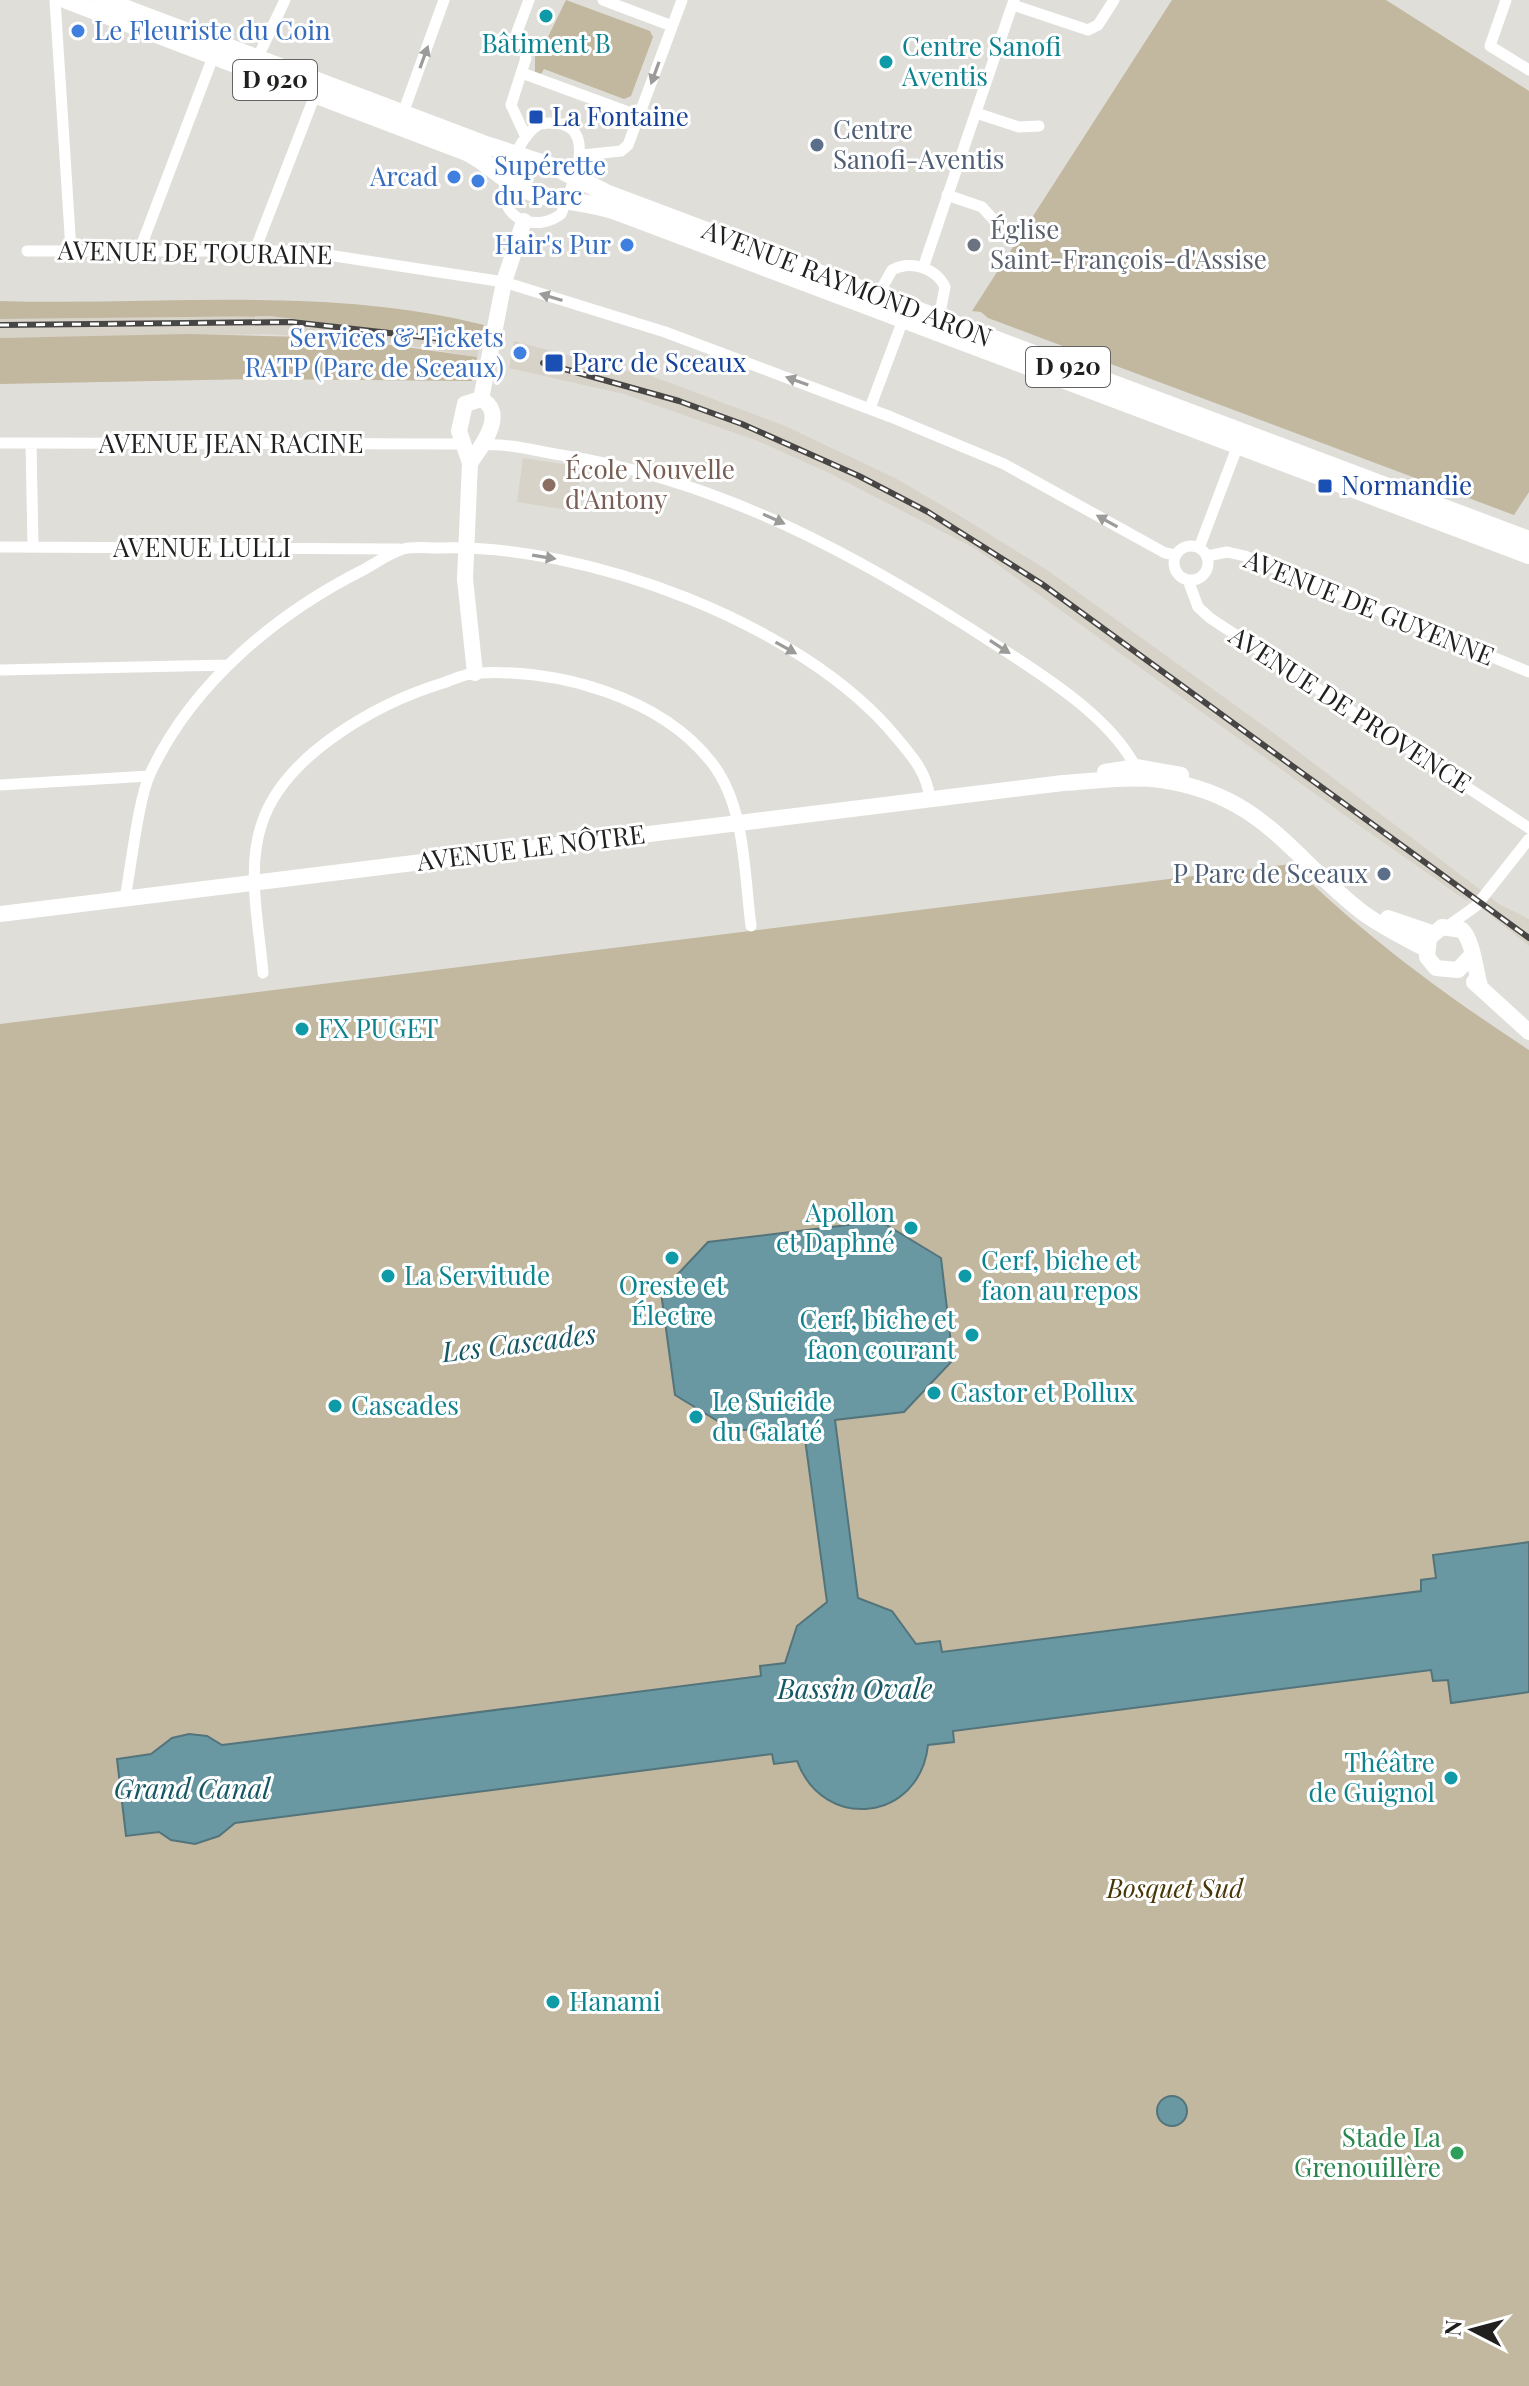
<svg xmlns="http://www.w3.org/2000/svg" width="1529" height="2386" font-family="'Playfair Display',serif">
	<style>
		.built { fill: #d8d3c8 }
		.green { fill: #c2b79f }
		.water { fill: #6998a2; stroke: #53747b; stroke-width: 2 }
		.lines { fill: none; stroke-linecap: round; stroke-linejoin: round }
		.street { stroke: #fff; stroke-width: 11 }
		.secondary { stroke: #fff; stroke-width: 16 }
		.primary { stroke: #fff; stroke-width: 18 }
		.rail-casing { stroke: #474644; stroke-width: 6 }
		.rail { stroke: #fff; stroke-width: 3; stroke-dasharray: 9; stroke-linecap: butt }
		.oneway { fill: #9b9b9a }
		.culture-dot { fill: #0f9aa8; stroke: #fff; stroke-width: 3 }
		.shop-dot { fill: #3f7fe0; stroke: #fff; stroke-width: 3 }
		.transit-dot { fill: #1a4fb4; stroke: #fff; stroke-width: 3 }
		.service-dot { fill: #5c6f8a; stroke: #fff; stroke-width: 3 }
		.worship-dot { fill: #6b7280; stroke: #fff; stroke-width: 3 }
		.education-dot { fill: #8d6e63; stroke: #fff; stroke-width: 3 }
		.leisure-dot { fill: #2e9e5b; stroke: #fff; stroke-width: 3 }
		.labels { text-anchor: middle; stroke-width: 6; stroke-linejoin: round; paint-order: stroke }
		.shield { fill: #fff; stroke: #646362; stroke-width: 2 }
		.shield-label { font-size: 24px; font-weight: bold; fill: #21201f }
		.shop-label { font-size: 26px; fill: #366cbe; stroke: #fff; text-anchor: end }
		.culture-label { font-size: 26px; fill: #0d838f; stroke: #fff; text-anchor: start }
		.transit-label { font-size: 26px; fill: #164399; stroke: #fff; text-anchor: start }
		.service-label { font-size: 26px; fill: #4e5e75; stroke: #fff; text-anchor: start }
		.worship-label { font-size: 26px; fill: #5b616d; stroke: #fff; text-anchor: start }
		.street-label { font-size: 26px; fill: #21201f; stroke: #fff }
		.education-label { font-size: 26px; fill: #785e54; stroke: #fff; text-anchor: start }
		.park-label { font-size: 26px; font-style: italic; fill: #493606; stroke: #fff }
		.leisure-label { font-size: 26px; fill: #27864d; stroke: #fff; text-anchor: end }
		.water-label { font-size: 28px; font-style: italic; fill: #155864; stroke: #fff }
	</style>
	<rect width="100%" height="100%" fill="#e0ded9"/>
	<!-- built -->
	<path class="built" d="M270 316 480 342 477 357 401 344 267 334 0 338V319Z
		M514 341 636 373 638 371 785 426 895 478 960 516 1047 570 1275 734 1499 904 1529 919V946L1469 898 1467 901 1350 819 976 549 829 473 758 441 624 394 509 368Z
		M523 458 583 467 574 511 517 502Z"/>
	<!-- green -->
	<path class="green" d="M566 0 650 31 653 37 631 96 624 99 544 69 541 74 535 72V52L530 38 545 43Z
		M1172 0H1386L1529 91V492L1514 515 988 318 981 312 972 311Z
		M0 301C160 306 327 285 484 325L480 342 270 316 0 319Z
		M189 334 340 338 477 357 472 381 256 379 0 384V338Z
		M1291 864C1366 937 1442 993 1529 1050V2386H0V1024Z"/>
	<!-- water -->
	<path class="water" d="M880 1221 941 1258 953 1360 904 1412 835 1420 858 1598 892 1611 916 1644 940 1641 942 1652 1421 1591V1580L1436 1578 1433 1555 1529 1542V1692L1451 1703 1448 1680 1433 1681 1431 1670 953 1731 954 1742 928 1745C920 1821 824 1833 797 1761L774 1764 772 1754 235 1823 219 1836 195 1844 171 1840 159 1832 126 1836 117 1759 151 1754 172 1738 189 1734 207 1736 222 1745 761 1676 760 1666 785 1663 797 1626 827 1602 803 1424 734 1431 675 1395 661 1292 708 1242Z
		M1157 2111a15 15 0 1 1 30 0a15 15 0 1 1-30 0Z"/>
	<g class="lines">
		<!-- street -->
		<path class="street" d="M55 0 71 250
			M603 0 672 26
			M1506 0 1490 46 1529 70
			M1013 5 1088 30 1098 25 1114 0
			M257 59 285 0
			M522 73 639 116
			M403 113 444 0
			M976 113 1019 127 1039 126
			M540 124C605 114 573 185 561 214 541 230 506 224 504 193 504 173 523 132 540 124Z
			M525 135 511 105 526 58 517 32 529 0
			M582 155 621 151 628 145 682 0
			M947 195 982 207 993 219
			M140 249 213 57
			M255 250 315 95
			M27 251H302L504 282 665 332 891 417 1004 464 1165 553 1176 555
			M923 268 1014 0
			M878 295 892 270C911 260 936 268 945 287L939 318
			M870 408 903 320
			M0 443 461 444
			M31 443 33 547
			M483 445C506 443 532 450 555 454 717 478 860 556 996 645 1044 676 1114 719 1138 772
			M1174 563a17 17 0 1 1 34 0a17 17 0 1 1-34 0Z
			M0 547 399 549
			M1199 548 1238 445
			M1207 556 1227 552 1245 556 1529 672
			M1188 580 1198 607 1210 618 1529 828
			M0 670 227 665
			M0 785 149 776
			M125 898C131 868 138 800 150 774 192 683 277 613 365 569 377 562 390 553 403 549 413 546 428 548 439 548 584 543 802 623 896 737 913 757 927 773 930 799
			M1448 926 1476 906 1529 839
			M263 973C259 925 246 869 262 823 285 754 378 703 443 683 454 679 466 673 478 673 559 669 661 697 712 763 746 807 744 874 751 926"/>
		<!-- secondary -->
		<path class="secondary" d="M481 399 504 282 524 221
			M470 463C481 447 508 413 481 399L465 404 459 431 470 463 465 579 475 673
			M1105 772 1136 767 1181 775
			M0 914 1063 783C1095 781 1129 776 1161 780 1263 795 1290 856 1362 912 1382 927 1405 938 1426 949
			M1388 918 1432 933
			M1470 957 1458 970 1436 968 1427 957 1429 938 1442 927 1462 930C1473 941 1475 969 1480 986
			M1474 982 1529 1032"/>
		<!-- primary -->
		<path class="primary" d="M67 0 467 152C486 161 500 177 519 187 550 202 584 200 616 211L1529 555
			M103 0 483 144 557 168 608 194 1529 540"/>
		<!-- rail casing -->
		<g class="rail-casing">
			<path id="rail" d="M0 325 292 322 478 343
				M543 363 679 401 742 424 859 476 928 512 1042 584 1529 938"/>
		</g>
		<!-- rail -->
		<use href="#rail" class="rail"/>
	</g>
	<!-- one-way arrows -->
	<defs><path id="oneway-solid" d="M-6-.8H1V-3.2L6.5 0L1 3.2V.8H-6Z" transform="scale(2)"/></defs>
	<g class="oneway">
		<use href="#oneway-solid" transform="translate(424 57) rotate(-70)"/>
		<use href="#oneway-solid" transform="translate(655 73) rotate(110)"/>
		<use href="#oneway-solid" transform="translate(551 297) rotate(-163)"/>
		<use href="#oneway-solid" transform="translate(797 381) rotate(-160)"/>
		<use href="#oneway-solid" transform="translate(774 519) rotate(24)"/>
		<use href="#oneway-solid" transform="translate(1107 521) rotate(-151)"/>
		<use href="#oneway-solid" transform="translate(544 557) rotate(9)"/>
		<use href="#oneway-solid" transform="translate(1000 647) rotate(33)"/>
		<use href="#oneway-solid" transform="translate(786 648) rotate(29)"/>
	</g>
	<!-- markers -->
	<g class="culture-dot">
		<circle cx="546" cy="16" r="8"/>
		<circle cx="886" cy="62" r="8"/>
		<circle cx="302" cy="1029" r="8"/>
		<circle cx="911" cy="1228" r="8"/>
		<circle cx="672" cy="1258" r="8"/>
		<circle cx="388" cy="1276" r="8"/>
		<circle cx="965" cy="1276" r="8"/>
		<circle cx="972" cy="1335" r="8"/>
		<circle cx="934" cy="1393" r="8"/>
		<circle cx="335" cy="1406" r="8"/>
		<circle cx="696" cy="1417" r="8"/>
		<circle cx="1451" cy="1778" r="8"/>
		<circle cx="553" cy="2002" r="8"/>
	</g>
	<g class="shop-dot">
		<circle cx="78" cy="31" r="8"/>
		<circle cx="454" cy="177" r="8"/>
		<circle cx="478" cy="181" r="8"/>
		<circle cx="627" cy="245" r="8"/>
		<circle cx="520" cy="353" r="8"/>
	</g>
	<g class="transit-dot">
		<rect x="528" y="109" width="16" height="16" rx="4"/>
		<rect x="544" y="353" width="20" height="20" rx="4"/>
		<rect x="1317" y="478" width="16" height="16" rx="4"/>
	</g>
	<g class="service-dot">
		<circle cx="817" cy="145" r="8"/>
		<circle cx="1384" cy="874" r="8"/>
	</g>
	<circle class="worship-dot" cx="974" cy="245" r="8"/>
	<circle class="education-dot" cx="549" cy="485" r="8"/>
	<circle class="leisure-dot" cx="1457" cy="2153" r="8"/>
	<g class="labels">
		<!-- shield labels -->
		<g class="shield">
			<rect x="233" y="60" width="84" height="40" rx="6"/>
			<rect x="1026" y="347" width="84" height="40" rx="6"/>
		</g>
		<g class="shield-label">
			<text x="275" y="88">D 920</text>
			<text x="1068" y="375">D 920</text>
		</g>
		<!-- shop labels -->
		<g class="shop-label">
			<text x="94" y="40" text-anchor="start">Le Fleuriste du Coin</text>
			<text x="494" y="175" text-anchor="start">Supérette<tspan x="494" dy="30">du Parc</tspan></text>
			<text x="438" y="186">Arcad</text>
			<text x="611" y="254">Hair's Pur</text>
			<text x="504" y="347">Services &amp; Tickets<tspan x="504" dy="30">RATP (Parc de Sceaux)</tspan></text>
		</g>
		<!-- culture labels -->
		<g class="culture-label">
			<text x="546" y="53" text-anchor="middle">Bâtiment B</text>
			<text x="902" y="56">Centre Sanofi<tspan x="902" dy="30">Aventis</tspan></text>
			<text x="318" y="1038">FX PUGET</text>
			<text x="895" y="1222" text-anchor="end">Apollon<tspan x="895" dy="30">et Daphné</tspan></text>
			<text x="981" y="1270">Cerf, biche et<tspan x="981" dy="30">faon au repos</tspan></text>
			<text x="404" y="1285">La Servitude</text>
			<text x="672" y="1295" text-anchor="middle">Oreste et<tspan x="672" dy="30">Électre</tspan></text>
			<text x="956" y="1329" text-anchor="end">Cerf, biche et<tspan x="956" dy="30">faon courant</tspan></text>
			<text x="950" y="1402">Castor et Pollux</text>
			<text x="712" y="1411">Le Suicide<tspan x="712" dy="30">du Galaté</tspan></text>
			<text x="351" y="1415">Cascades</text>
			<text x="1435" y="1772" text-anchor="end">Théâtre<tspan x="1435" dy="30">de Guignol</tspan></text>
			<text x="569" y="2011">Hanami</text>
		</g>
		<!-- transit labels -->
		<g class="transit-label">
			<text x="552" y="126">La Fontaine</text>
			<text x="572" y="372">Parc de Sceaux</text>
			<text x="1341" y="495">Normandie</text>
		</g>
		<!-- service labels -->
		<g class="service-label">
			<text x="833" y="139">Centre<tspan x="833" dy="30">Sanofi-Aventis</tspan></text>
			<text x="1368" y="883" text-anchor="end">P Parc de Sceaux</text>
		</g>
		<!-- worship labels -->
		<g class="worship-label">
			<text x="990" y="239">Église<tspan x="990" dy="30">Saint-François-d'Assise</tspan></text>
		</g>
		<!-- street labels -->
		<g class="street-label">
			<text transform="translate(195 253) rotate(1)" y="9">AVENUE DE TOURAINE</text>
			<text transform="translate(847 284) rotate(21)" y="9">AVENUE RAYMOND ARON</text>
			<text x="231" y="453">AVENUE JEAN RACINE</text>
			<text x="202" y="557">AVENUE LULLI</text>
			<text transform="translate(1369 608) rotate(22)" y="9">AVENUE DE GUYENNE</text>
			<text transform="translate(1350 710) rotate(33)" y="9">AVENUE DE PROVENCE</text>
			<text transform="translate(531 848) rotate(-7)" y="9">AVENUE LE NÔTRE</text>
		</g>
		<!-- education labels -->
		<g class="education-label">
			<text x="565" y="479">École Nouvelle<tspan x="565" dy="30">d'Antony</tspan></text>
		</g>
		<!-- park labels -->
		<g class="park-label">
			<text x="1175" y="1898">Bosquet Sud</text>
		</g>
		<!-- leisure labels -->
		<g class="leisure-label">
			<text x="1441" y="2147">Stade La<tspan x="1441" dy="30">Grenouillère</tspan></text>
		</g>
		<!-- water labels -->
		<g class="water-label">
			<text transform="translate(519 1343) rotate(-7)" y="10">Les Cascades</text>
			<text x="855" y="1699">Bassin Ovale</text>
			<text x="192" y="1799">Grand Canal</text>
		</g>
	</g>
	<!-- north arrow -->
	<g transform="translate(1473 2330) rotate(276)" stroke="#ffffff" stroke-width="6" paint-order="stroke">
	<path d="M0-6L14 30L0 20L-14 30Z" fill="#21201f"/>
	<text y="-12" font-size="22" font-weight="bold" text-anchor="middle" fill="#21201f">N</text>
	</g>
</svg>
